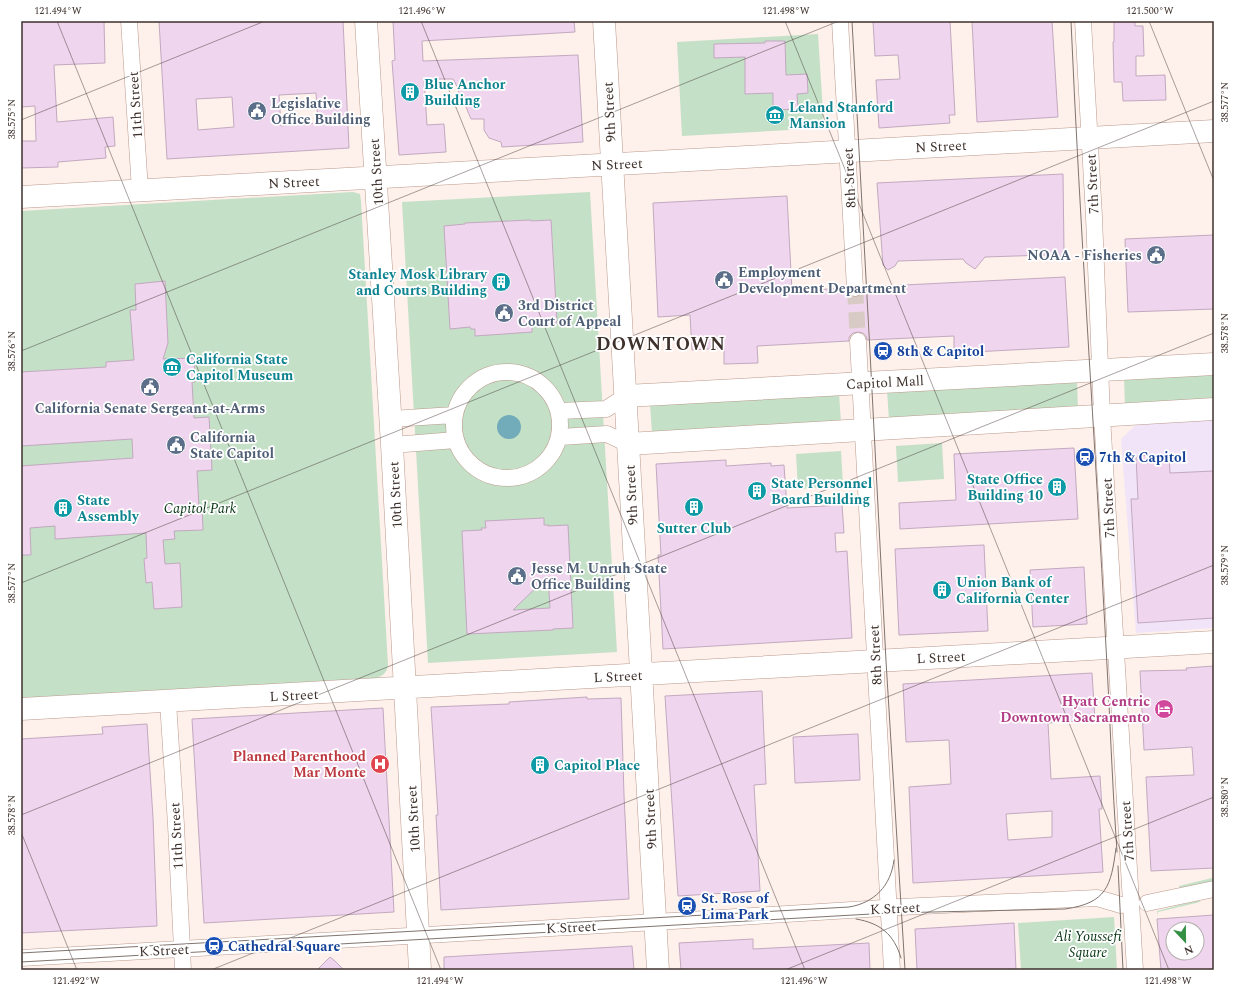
<svg xmlns="http://www.w3.org/2000/svg" width="1235" height="991" font-family="Spectral,serif">
	<style>
		.commercial { fill: #f1e4f8 }
		.green { fill: #c4e0c7 }
		.water { fill: #72acbb }
		.building { fill: #efd5ed; stroke: #c2a9c0; fill-rule: evenodd }
		.lines { fill: none; stroke-linecap: round; stroke-linejoin: round }
		.street-tunnel { stroke: #d8cac4; stroke-width: 16; stroke-dasharray: 16 8; stroke-linecap: butt }
		.street-casing { stroke: #b99a8c; stroke-width: 17 }
		.secondary-casing { stroke: #b99a8c; stroke-width: 23 }
		.street { stroke: #fff; stroke-width: 16 }
		.secondary { stroke: #fff; stroke-width: 22 }
		.tram { stroke: #81746e; stroke-width: 1 }
		.ticks { fill: none; stroke: #3e312c; stroke-width: 1; stroke-opacity: 0.45 }
		.labels { text-anchor: middle; stroke-width: 3.5; stroke-linejoin: round; paint-order: stroke }
		.culture-label { font-size: 14px; font-weight: bold; fill: #0d838f; stroke: #fff; text-anchor: start }
		.service-label { font-size: 14px; font-weight: bold; fill: #4e5e75; stroke: #fff; text-anchor: start }
		.street-label { font-size: 14px; fill: #3e312c; stroke: #fff }
		.transit-label { font-size: 14px; font-weight: bold; fill: #164399; stroke: #fff; text-anchor: start }
		.park-label { font-size: 14px; font-style: italic; fill: #063412; stroke: #fff }
		.hotel-label { font-size: 14px; font-weight: bold; fill: #b23c85; stroke: #fff; text-anchor: end }
		.health-label { font-size: 14px; font-weight: bold; fill: #be3a42; stroke: #fff; text-anchor: end }
		.district-label { font-size: 18px; font-weight: bold; letter-spacing: 1px; fill: #3e312c; stroke: #fff }
		.neatline { fill: none; stroke: #3e312c; stroke-width: 1.5 }
		.ticks-label { font-size: 10px; text-anchor: middle; fill: #3e312c }
	</style>
	<rect width="100%" height="100%" fill="#fef0ea"/>
	<!-- commercial -->
	<path class="commercial" d="M1214 419V628L1136 633 1121 439 1137 424Z"/>
	<!-- green -->
	<path class="green" d="M818 34 824 128 682 136 677 42Z
		M353 192 360 194 361 201 388 665C387 672 384 675 377 678L21 698V211Z
		M590 192 617 652 428 663 402 202Z
		M1214 372V402L1125 407 1124 377Z
		M1077 380 1078 410 889 420 887 390Z
		M839 393 841 423 652 434 650 404Z
		M942 443 944 479 898 482 896 446Z
		M841 451 843 486 798 489 796 454Z
		M1212 878H1213L1212 882 1180 889 1179 886Z
		M1199 900 1200 902 1158 912V916L1157 911Z
		M1114 917 1117 970H1021L1018 923Z"/>
	<!-- water -->
	<path class="water" d="M497 427a12 12 0 1 1 24 0a12 12 0 1 1-24 0Z"/>
	<!-- building -->
	<path class="building" d="M21 21H104L105 63 54 65 57 122 113 117 115 146 105 147 106 158 58 162V167L21 168V141H36L35 106 21 107Z
		M159 21H343L349 148 167 159ZM316 93 318 123 281 126 279 95ZM232 97 234 127 198 130 196 99Z
		M393 21H574L575 32 422 41 423 61 578 55 583 142 502 147 501 142 489 138 484 130V119H471L466 107 460 99 458 88 453 79H424L427 125 444 124 446 152 399 155 392 61 395 60Z
		M873 21H950L955 115H949L950 123 879 128 876 80 900 79 898 55 875 56Z
		M972 21H1052L1058 117 977 122Z
		M1114 21H1135V26H1143L1144 56H1136V76L1165 75 1166 100 1123 101 1122 82H1114L1113 42H1114Z
		M765 41H785L786 75 807 74 808 93 797 94 798 109 773 110V93L745 94V57L714 58V44L765 43Z
		M1063 174 1064 252 1059 259 1055 261 1050 259 1047 255 985 257 975 269 966 263 963 259 898 261 895 266 888 270 883 265 877 183Z
		M787 196 792 291 846 288 847 294 851 297H855L860 296 864 292V287L1065 277 1069 347 954 353V336L867 340 866 336 863 333 858 332 853 333 849 337V341L757 346 758 363 724 364V348L692 350 690 315 658 317 653 203Z
		M531 220V221L551 220 557 323 537 324V325H532V332L504 334 475 336V329H471L470 327 450 329 444 226 465 224V223Z
		M1214 235V309L1128 312 1125 239Z
		M165 281 168 343 163 359 194 358 195 382H192L194 418 209 417 212 470 197 471 199 507H202L203 530 174 531 175 539 163 540 165 564 180 563 182 607 154 609 152 582 146 583 144 559 147 558 146 533 55 539V526L30 528 31 555H21V466L133 458 132 439 21 446V372L106 367V362L134 360 130 310H136L135 284Z
		M1074 448 1078 519 900 529 899 503 956 500 954 454Z
		M1169 454 1170 473 1214 471V618L1138 623 1131 499H1138L1136 456Z
		M726 460V466L771 463V466L784 465 787 508 842 505 844 533H835L836 552 847 551 852 638 663 649 658 555H661L656 464Z
		M544 518V525H548V526L568 525 573 628 553 629V630L467 634 462 531 482 530 481 528H486L485 521ZM548 576 550 608 513 610Z
		M984 545 988 631 899 635 895 549Z
		M1084 567 1087 624 1033 627 1030 570Z
		M1214 666V868L1151 871 1146 777 1194 775 1192 747 1144 750 1140 671 1187 670 1186 668Z
		M1092 673 1095 720 1048 723 1051 779 1100 776 1102 809H1099L1103 872 913 883 909 787 951 784 949 740 906 742 903 684ZM1052 811V837L1008 840 1006 814Z
		M762 691 766 784 754 785 760 891 678 896 665 696Z
		M587 697V699L621 698 624 795 629 899 441 910 436 815H438L431 707 509 704V702Z
		M383 708 394 912 204 923 192 719Z
		M147 724 153 818 157 926 21 933V739L103 734 102 727Z
		M858 734 860 780 795 783 793 737Z
		M1214 915V970H1161L1157 919ZM1173 929H1197V953H1173Z
		M1014 923 1016 970H917L915 929Z
		M753 939V949L869 943 870 970H681L679 943Z
		M632 946 634 970H444V957Z
		M330 957 335 961 344 970H317Z"/>
	<g class="lines">
		<!-- street-tunnel -->
		<path class="street-tunnel" d="M855 288 858 341"/>
		<!-- street casing -->
		<g class="street-casing">
			<path id="street" d="M129 21 140 190
				M840 21 855 288
				M1083 21 1094 217 1102 416 1135 970
				M858 341 892 970
				M454 425a53 53 0 1 1 106 0a53 53 0 1 1-106 0Z
				M559 411 606 409 626 396
				M391 419 454 415
				M560 437 607 434 628 444
				M392 445 456 440
				M168 702 176 825 183 970
				M1147 903 1214 889
				M21 958 656 922 900 907 1097 898 1121 905"/>
		</g>
		<!-- secondary casing -->
		<g class="secondary-casing">
			<path id="secondary" d="M366 21 392 445 420 970
				M604 21 658 970
				M21 197 1214 131
				M626 396 1214 364
				M628 444 1214 409
				M21 709 1214 642"/>
		</g>
		<!-- street -->
		<use href="#street" class="street"/>
		<!-- secondary -->
		<use href="#secondary" class="secondary"/>
		<!-- tram -->
		<path class="tram" d="M852 21 870 352 886 661 905 970
			M1071 21C1080 230 1095 438 1106 647 1110 715 1112 783 1117 852
			M1118 866 1123 970
			M856 919C880 923 894 934 901 958
			M21 953 849 907C874 903 891 886 894 860
			M21 962 889 913 1065 909C1107 903 1111 886 1116 848"/>
	</g>
	<!-- ticks -->
	<path class="ticks" d="M57 21 441 970M421 21 805 970M785 21 1169 970M1149 21 1214 181M21 120 265 21M21 351 839 21M21 583 1214 101M21 815 1214 333M21 832 77 970M211 970 1214 565M785 970 1214 797"/>
	<!-- icons -->
	<defs>
		<g id="building-disc" transform="scale(1)"><circle r="9.5" fill="#0f9aa8" stroke="#fff"/><path d="M-4-6H4V6H1V3H-1V6H-4ZM-2.5-4.3h1.7v1.8h-1.7ZM.8-4.3h1.7v1.8H.8ZM-2.5-1h1.7V.8h-1.7ZM.8-1h1.7V.8H.8Z" fill="#fff"/></g>
		<g id="civic-disc" transform="scale(1)"><circle r="9.5" fill="#5c6f8a" stroke="#fff"/><path d="M-.6-6.5H3V-4.5H.6V-3L4-1V1h2V6H-6V1h2V-1L-.6-3ZM-1.2 2.5V6h2.4V2.5Z" fill="#fff"/></g>
		<g id="museum-disc" transform="scale(1)"><circle r="9.5" fill="#0f9aa8" stroke="#fff"/><path d="M0-6L6-3V-2H-6V-3ZM-5-1h2V3h-2ZM-1-1h2V3h-2ZM3-1h2V3H3ZM-6 4H6V6H-6Z" fill="#fff"/></g>
		<g id="station-disc" transform="scale(1)"><circle r="9.5" fill="#1a4fb4" stroke="#fff"/><path d="M-3-6H3Q5-6 5-4V2Q5 4 3 4L4.5 6H3L1.5 4h-3L-3 6H-4.5L-3 4Q-5 4-5 2V-4Q-5-6-3-6ZM-3.5-4v3h7v-3ZM-3.5 1v1.5H-2V1ZM2 1v1.5H3.5V1Z" fill="#fff"/></g>
		<g id="hotel-disc" transform="scale(1)"><circle r="9.5" fill="#d1479c" stroke="#fff"/><path d="M-6-4.5h1.5V1H6V5H4.5V3h-9V5H-6ZM-4 0a1.8 1.8 0 1 1 3.6 0ZM.5 0V-2.5h3Q6-2.5 6 0Z" fill="#fff"/></g>
		<g id="hospital-disc" transform="scale(1)"><circle r="9.5" fill="#e0444e" stroke="#fff"/><path d="M-5-5h3v3.5h4V-5h3V5h-3V1.5h-4V5h-3Z" fill="#fff"/></g>
	</defs>
	<g fill-rule="evenodd">
		<use href="#building-disc" x="410" y="92"/>
		<use href="#civic-disc" x="257" y="111"/>
		<use href="#museum-disc" x="775" y="115"/>
		<use href="#civic-disc" x="1156" y="255"/>
		<use href="#civic-disc" x="724" y="280"/>
		<use href="#building-disc" x="501" y="282"/>
		<use href="#civic-disc" x="504" y="313"/>
		<use href="#station-disc" x="883" y="351"/>
		<use href="#museum-disc" x="172" y="367"/>
		<use href="#civic-disc" x="150" y="387"/>
		<use href="#civic-disc" x="176" y="445"/>
		<use href="#station-disc" x="1085" y="457"/>
		<use href="#building-disc" x="1057" y="487"/>
		<use href="#building-disc" x="757" y="491"/>
		<use href="#building-disc" x="694" y="507"/>
		<use href="#building-disc" x="63" y="508"/>
		<use href="#civic-disc" x="517" y="576"/>
		<use href="#building-disc" x="942" y="590"/>
		<use href="#hotel-disc" x="1164" y="709"/>
		<use href="#hospital-disc" x="380" y="764"/>
		<use href="#building-disc" x="540" y="765"/>
		<use href="#station-disc" x="687" y="906"/>
		<use href="#station-disc" x="214" y="946"/>
	</g>
	<g class="labels">
		<!-- culture labels -->
		<g class="culture-label">
			<text x="424" y="89">Blue Anchor<tspan x="424" dy="16">Building</tspan></text>
			<text x="789" y="112">Leland Stanford<tspan x="789" dy="16">Mansion</tspan></text>
			<text x="487" y="279" text-anchor="end">Stanley Mosk Library<tspan x="487" dy="16">and Courts Building</tspan></text>
			<text x="186" y="364">California State<tspan x="186" dy="16">Capitol Museum</tspan></text>
			<text x="1043" y="484" text-anchor="end">State Office<tspan x="1043" dy="16">Building 10</tspan></text>
			<text x="771" y="488">State Personnel<tspan x="771" dy="16">Board Building</tspan></text>
			<text x="77" y="505">State<tspan x="77" dy="16">Assembly</tspan></text>
			<text x="694" y="533" text-anchor="middle">Sutter Club</text>
			<text x="956" y="587">Union Bank of<tspan x="956" dy="16">California Center</tspan></text>
			<text x="554" y="770">Capitol Place</text>
		</g>
		<!-- service labels -->
		<g class="service-label">
			<text x="271" y="108">Legislative<tspan x="271" dy="16">Office Building</tspan></text>
			<text x="1142" y="260" text-anchor="end">NOAA - Fisheries</text>
			<text x="738" y="277">Employment<tspan x="738" dy="16">Development Department</tspan></text>
			<text x="518" y="310">3rd District<tspan x="518" dy="16">Court of Appeal</tspan></text>
			<text x="150" y="413" text-anchor="middle">California Senate Sergeant-at-Arms</text>
			<text x="190" y="442">California<tspan x="190" dy="16">State Capitol</tspan></text>
			<text x="531" y="573">Jesse M. Unruh State<tspan x="531" dy="16">Office Building</tspan></text>
		</g>
		<!-- street labels -->
		<g class="street-label">
			<text transform="translate(135 105) rotate(-94)" y="5">11th Street</text>
			<text transform="translate(609 112) rotate(-93)" y="5">9th Street</text>
			<text transform="translate(941 146) rotate(-3)" y="5">N Street</text>
			<text transform="translate(617 164) rotate(-3)" y="5">N Street</text>
			<text transform="translate(376 172) rotate(-94)" y="5">10th Street</text>
			<text transform="translate(849 178) rotate(-93)" y="5">8th Street</text>
			<text transform="translate(294 182) rotate(-3)" y="5">N Street</text>
			<text transform="translate(1092 184) rotate(-93)" y="5">7th Street</text>
			<text transform="translate(885 382) rotate(-3)" y="5">Capitol Mall</text>
			<text transform="translate(395 495) rotate(-93)" y="5">10th Street</text>
			<text transform="translate(631 495) rotate(-93)" y="5">9th Street</text>
			<text transform="translate(1108 508) rotate(-93)" y="5">7th Street</text>
			<text transform="translate(875 655) rotate(-93)" y="5">8th Street</text>
			<text transform="translate(941 657) rotate(-3)" y="5">L Street</text>
			<text transform="translate(618 676) rotate(-3)" y="5">L Street</text>
			<text transform="translate(294 695) rotate(-3)" y="5">L Street</text>
			<text transform="translate(413 819) rotate(-93)" y="5">10th Street</text>
			<text transform="translate(650 819) rotate(-93)" y="5">9th Street</text>
			<text transform="translate(1127 831) rotate(-94)" y="5">7th Street</text>
			<text transform="translate(176 836) rotate(-93)" y="5">11th Street</text>
			<text transform="translate(895 908) rotate(-3)" y="5">K Street</text>
			<text transform="translate(571 927) rotate(-3)" y="5">K Street</text>
			<text transform="translate(164 950) rotate(-3)" y="5">K Street</text>
		</g>
		<!-- transit labels -->
		<g class="transit-label">
			<text x="897" y="356">8th &amp; Capitol</text>
			<text x="1099" y="462">7th &amp; Capitol</text>
			<text x="701" y="903">St. Rose of<tspan x="701" dy="16">Lima Park</tspan></text>
			<text x="228" y="951">Cathedral Square</text>
		</g>
		<!-- park labels -->
		<g class="park-label">
			<text x="200" y="513">Capitol Park</text>
			<text x="1088" y="941">Ali Youssefi<tspan x="1088" dy="16">Square</tspan></text>
		</g>
		<!-- hotel labels -->
		<g class="hotel-label">
			<text x="1150" y="706">Hyatt Centric<tspan x="1150" dy="16">Downtown Sacramento</tspan></text>
		</g>
		<!-- health labels -->
		<g class="health-label">
			<text x="366" y="761">Planned Parenthood<tspan x="366" dy="16">Mar Monte</tspan></text>
		</g>
		<!-- district labels -->
		<g class="district-label">
			<text x="661" y="350">DOWNTOWN</text>
		</g>
	</g>
	<!-- border -->
	<rect width="1235" height="991" fill="none" stroke="#ffffff" stroke-width="44"/>
	<!-- north arrow -->
	<g transform="translate(1185 941) rotate(158)"><circle r="19" fill="#ffffff" stroke="#b2adab"/>
	<path d="M0-3L7 15L0 10L-7 15Z" fill="#349042"/>
	<text y="-6" font-size="11" font-weight="bold" text-anchor="middle" fill="#3e312c">N</text>
	</g>
	<rect x="22" y="22" width="1191" height="947" class="neatline"/>
	<g class="ticks-label">
		<text x="58" y="14">121.494°W</text>
		<text x="422" y="14">121.496°W</text>
		<text x="786" y="14">121.498°W</text>
		<text x="1150" y="14">121.500°W</text>
		<text transform="translate(1224 102) rotate(-90)" y="4">38.577°N</text>
		<text transform="translate(11 119) rotate(-90)" y="4">38.575°N</text>
		<text transform="translate(1224 333) rotate(-90)" y="4">38.578°N</text>
		<text transform="translate(11 351) rotate(-90)" y="4">38.576°N</text>
		<text transform="translate(1224 565) rotate(-90)" y="4">38.579°N</text>
		<text transform="translate(11 583) rotate(-90)" y="4">38.577°N</text>
		<text transform="translate(1224 797) rotate(-90)" y="4">38.580°N</text>
		<text transform="translate(11 815) rotate(-90)" y="4">38.578°N</text>
		<text x="76" y="984">121.492°W</text>
		<text x="440" y="984">121.494°W</text>
		<text x="804" y="984">121.496°W</text>
		<text x="1168" y="984">121.498°W</text>
	</g>
</svg>
